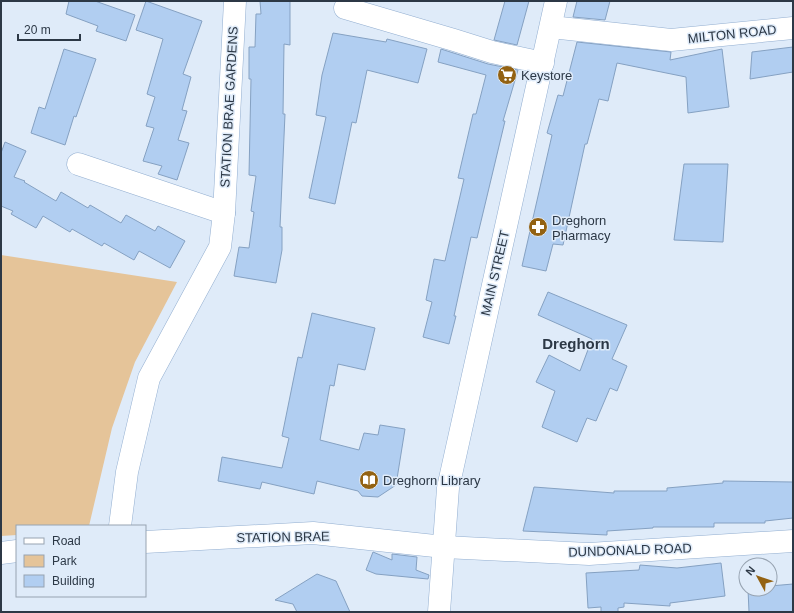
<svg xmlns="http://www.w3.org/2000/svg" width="794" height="613" viewBox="0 0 794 613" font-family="Helvetica,sans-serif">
<rect width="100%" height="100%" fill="#dfebf9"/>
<polygon fill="#e5c499" points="1,255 177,282 135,362 112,428 89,526 17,526 17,535 1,536"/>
<g fill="#b1cef1" stroke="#85a1c2">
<polygon points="69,1 95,1 135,15 126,41 96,31 98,26 66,14"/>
<polygon points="146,1 202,21 183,74 191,77 182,110 187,111 178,140 189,143 177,180 158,174 162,166 143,161 154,128 146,126 155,97 147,94 163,39 136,30"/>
<polygon points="260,1 290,1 290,45 284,44 283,114 285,114 280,227 282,227 282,250 276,283 234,276 239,247 249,248 254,212 251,211 256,176 249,175 251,79 249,79 249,47 255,47 256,14 261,14"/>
<polygon points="505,1 529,1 517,45 494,40"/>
<polygon points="577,1 610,1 605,20 573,17"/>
<polygon points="333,33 386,42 387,39 427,49 418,83 367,70 356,123 352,122 335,204 309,198 326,117 316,115 322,75"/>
<polygon points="577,42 671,52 670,60 722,49 729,107 688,113 686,77 617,63 608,101 599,99 587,144 585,144 563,245 553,244 546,271 522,266 552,135 547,133 558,95 563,96"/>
<polygon points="793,47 793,72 750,79 752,52"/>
<polygon points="64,49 96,59 76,117 74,116 65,145 31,133 39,107 45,109"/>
<polygon points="441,49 488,64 518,70 503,121 505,121 477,238 471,237 454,316 456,316 449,344 423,337 432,302 426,300 434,259 445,261 464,179 458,178 473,114 476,114 486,75 438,62"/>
<polygon points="5,142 26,151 14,177 25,181 24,182 56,201 61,192 88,208 90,205 121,223 126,215 155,231 158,226 185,241 170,268 139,251 134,260 104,243 102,246 72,229 70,232 43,216 36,228 11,214 13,211 1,206 1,153"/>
<polygon points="684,164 728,164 723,242 674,240"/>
<polygon points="548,292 627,325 612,359 627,366 617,391 610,388 596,421 587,418 577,442 542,427 555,391 536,382 549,355 580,371 592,339 538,315"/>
<polygon points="312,313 375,328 365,370 338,364 334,386 330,385 320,440 359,450 364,433 378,435 380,425 405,429 396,485 378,497 362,496 358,491 317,481 314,494 262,482 260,489 218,481 222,457 282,468 289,438 282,436 298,357 302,358"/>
<polygon points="723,481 793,482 793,518 765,521 765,523 714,523 714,527 653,527 653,528 607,531 607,535 523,531 534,487 614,493 614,491 667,491 667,488 723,483"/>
<polygon points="373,552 392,560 392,554 417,557 416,570 429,575 428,579 376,574 366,570"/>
<polygon points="721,563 725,596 670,603 670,606 624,603 624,607 618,608 618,612 601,612 601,607 588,608 586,573 639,570 640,565 677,568"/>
<polygon points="317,574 336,581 350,612 297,612 293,604 275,600"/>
<polygon points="793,584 793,612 749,612 748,589 770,589 770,586"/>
</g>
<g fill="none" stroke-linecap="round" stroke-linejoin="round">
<defs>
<g id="minor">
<polyline points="345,8 454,40 492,52 543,63"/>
<polyline points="551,27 671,40 793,28"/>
<polyline points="78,164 224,213"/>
<polyline points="120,526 127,472 149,378 220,247 224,213 235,1"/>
<polyline points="145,542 313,533 444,547"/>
<polyline points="1,553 17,551"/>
</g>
<g id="major">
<polyline points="444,547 589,554 793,541"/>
<polyline points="439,612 448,488 556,1"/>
</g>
</defs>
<use href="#minor" stroke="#92aed0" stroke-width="23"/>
<use href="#major" stroke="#92aed0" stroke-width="23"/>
<use href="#minor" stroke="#fff" stroke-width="22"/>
<use href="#major" stroke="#fff" stroke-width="22"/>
</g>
<defs>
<symbol id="supermarket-disc" viewBox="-11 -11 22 22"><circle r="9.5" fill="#936212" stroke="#dfebf9"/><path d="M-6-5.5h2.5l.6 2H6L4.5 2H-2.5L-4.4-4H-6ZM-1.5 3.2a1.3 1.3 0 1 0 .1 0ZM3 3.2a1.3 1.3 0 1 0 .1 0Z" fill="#fff"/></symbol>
<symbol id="pharmacy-disc" viewBox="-11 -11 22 22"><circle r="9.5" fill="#936212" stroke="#dfebf9"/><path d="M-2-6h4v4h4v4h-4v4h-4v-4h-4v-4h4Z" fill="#fff"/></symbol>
<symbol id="library-disc" viewBox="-11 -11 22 22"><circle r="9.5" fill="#936212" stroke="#dfebf9"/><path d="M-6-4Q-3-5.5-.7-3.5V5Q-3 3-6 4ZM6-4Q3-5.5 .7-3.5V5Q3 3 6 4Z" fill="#fff"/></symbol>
</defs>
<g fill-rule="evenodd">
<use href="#supermarket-disc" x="496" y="64" width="22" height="22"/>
<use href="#pharmacy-disc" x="527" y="216" width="22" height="22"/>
<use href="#library-disc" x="358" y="469" width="22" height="22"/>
</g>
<g text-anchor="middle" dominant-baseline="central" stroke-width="3" stroke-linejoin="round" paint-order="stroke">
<g font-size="13" fill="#2c3846" stroke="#dfebf9">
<text transform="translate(732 34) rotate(-6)">MILTON ROAD</text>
<text transform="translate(229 107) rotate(-87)">STATION BRAE GARDENS</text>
<text transform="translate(495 273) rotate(-77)">MAIN STREET</text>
<text transform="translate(283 537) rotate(-1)">STATION BRAE</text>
<text transform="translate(630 550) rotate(-2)">DUNDONALD ROAD</text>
</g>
<g font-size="13" fill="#2c3846" stroke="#dfebf9" text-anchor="start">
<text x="521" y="75">Keystore</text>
<text x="552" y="220">Dreghorn<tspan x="552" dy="15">Pharmacy</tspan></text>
<text x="383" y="480">Dreghorn Library</text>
</g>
<g font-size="15" font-weight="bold" fill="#2c3846" stroke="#dfebf9">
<text x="576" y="343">Dreghorn</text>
</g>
</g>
<rect width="794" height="613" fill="none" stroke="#2c3846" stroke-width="4"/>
<rect x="16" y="525" width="130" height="72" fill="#dfebf9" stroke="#97a3b1"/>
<rect x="24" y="538" width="20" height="6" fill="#ffffff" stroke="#97a3b1"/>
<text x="52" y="545" font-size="12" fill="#2c3846">Road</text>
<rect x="24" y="555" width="20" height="12" fill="#e5c499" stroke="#97a3b1"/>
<text x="52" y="565" font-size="12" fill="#2c3846">Park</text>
<rect x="24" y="575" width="20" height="12" fill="#b1cef1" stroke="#97a3b1"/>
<text x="52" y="585" font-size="12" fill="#2c3846">Building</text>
<g transform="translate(758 577) rotate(310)"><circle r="19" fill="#dfebf9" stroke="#97a3b1"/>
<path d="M0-3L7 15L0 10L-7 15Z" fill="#936212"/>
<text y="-6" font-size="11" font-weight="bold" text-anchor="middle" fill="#2c3846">N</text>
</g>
<path d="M18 34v6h62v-6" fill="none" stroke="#2c3846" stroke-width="2"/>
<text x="24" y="34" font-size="12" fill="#2c3846" stroke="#dfebf9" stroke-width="3" paint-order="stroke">20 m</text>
</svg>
